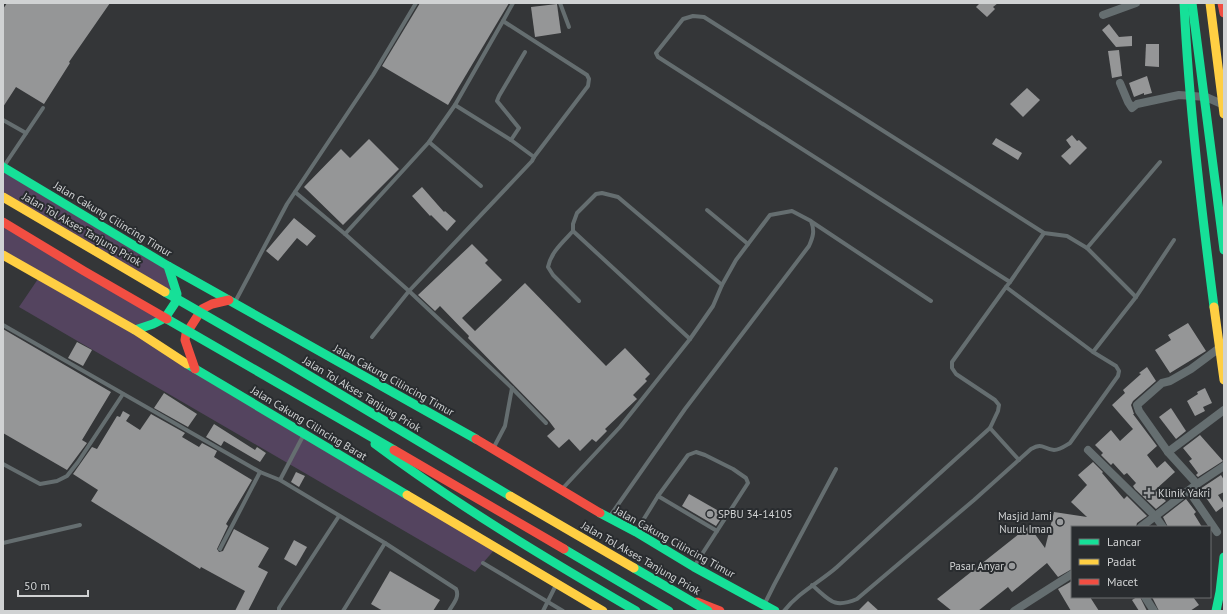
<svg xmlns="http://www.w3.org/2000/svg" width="1227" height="614" viewBox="0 0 1227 614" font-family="'PT Sans',sans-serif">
<rect width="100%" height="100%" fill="#343638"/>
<g fill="#54445f">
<polygon points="3,167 168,266 177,294 3,197"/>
<polygon points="3,222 167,316 136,329 496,548 475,572 19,307 40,276 3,255"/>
</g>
<g fill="#959697">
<polygon points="7,3 110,3 69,62 70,63 44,104 16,87 3,107 3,9"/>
<polygon points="420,3 509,3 448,105 382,66"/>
<polygon points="980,3 998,3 993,7 995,9 987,17 976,7"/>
<polygon points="557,4 561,33 535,37 531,7"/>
<polygon points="1109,24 1119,37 1132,36 1132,46 1116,47 1102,30"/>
<polygon points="1146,44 1159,44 1159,67 1145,66"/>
<polygon points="1119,50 1122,76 1112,78 1108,51"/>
<polygon points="1147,76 1152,93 1144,95 1144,93 1134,97 1129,83"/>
<polygon points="1027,88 1040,100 1023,117 1010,104"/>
<polygon points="1072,135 1077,141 1079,140 1087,148 1070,165 1061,156 1071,147 1066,140"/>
<polygon points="996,138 1022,153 1018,160 992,144"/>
<polygon points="369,139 399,169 343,225 304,187 341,149 350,158"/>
<polygon points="422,187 444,212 445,211 456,221 447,231 431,215 430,216 412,196"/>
<polygon points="294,218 316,236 307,246 297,238 278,261 266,251"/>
<polygon points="472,244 488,260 485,263 502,280 462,318 475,331 525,283 606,366 625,348 650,374 645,379 647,381 633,395 637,399 605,429 607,431 596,442 592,439 580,451 569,439 559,448 547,436 555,429 549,421 468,338 469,336 440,306 435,311 418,295"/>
<polygon points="1188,323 1206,351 1170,373 1155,350 1171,340 1168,335"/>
<polygon points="3,329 111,392 82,440 87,443 67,470 3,433"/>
<polygon points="77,342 92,350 83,366 68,358"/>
<polygon points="1147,367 1156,381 1133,401 1131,405 1134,414 1133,414 1157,446 1147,455 1157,468 1165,461 1175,472 1155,490 1166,501 1156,509 1135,489 1133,486 1136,483 1127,473 1124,475 1113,463 1111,465 1101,455 1103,453 1095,445 1111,430 1120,441 1133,429 1112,405 1125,393 1123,390 1141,374 1139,373"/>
<polygon points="1205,388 1212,403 1203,407 1205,411 1195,416 1187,401 1198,394 1197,392"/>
<polygon points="164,393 197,414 188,427 154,408"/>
<polygon points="1171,408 1186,431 1176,439 1159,417"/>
<polygon points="123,411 130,415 126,421 140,430 151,414 185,433 182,437 199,447 202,443 217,451 214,457 252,480 226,524 228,526 217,549 219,552 223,551 234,529 269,548 258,567 268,572 248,611 235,611 245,591 201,567 200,569 91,501 98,490 73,474 92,447 97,449 117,416 120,417"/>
<polygon points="214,424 255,450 257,447 266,453 260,462 224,441 221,446 206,437"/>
<polygon points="1200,435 1223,461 1198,477 1196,475 1198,473 1189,461 1192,459 1183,448"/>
<polygon points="1093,462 1103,472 1102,473 1124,499 1127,496 1147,516 1137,523 1136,527 1072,527 1072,569 1058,577 1047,563 1012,592 1008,587 978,611 952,611 937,599 1029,526 1045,548 1054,512 1087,517 1071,502 1087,485 1078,475"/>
<polygon points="296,472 305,476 299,487 291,482"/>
<polygon points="1221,475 1224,480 1224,492 1218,495 1224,504 1224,506 1216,512 1200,489"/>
<polygon points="689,494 724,514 716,526 682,506"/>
<polygon points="1186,499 1196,512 1194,514 1202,527 1168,527 1163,517"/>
<polygon points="294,540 307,547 296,566 284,559"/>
<polygon points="390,571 440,600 433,611 383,611 371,604"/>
<polygon points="1072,581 1072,597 1090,597 1099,611 1071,611 1058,589"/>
<polygon points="1137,597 1140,597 1147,611 1139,611 1132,600"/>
<polygon points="1152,597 1193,597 1199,605 1190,611 1159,611"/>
<polygon points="868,601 879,611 858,611"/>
</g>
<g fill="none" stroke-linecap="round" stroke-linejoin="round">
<g stroke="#656e70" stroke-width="4">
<polyline points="560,3 569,27"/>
<polyline points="503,21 587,75 589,79 588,86 534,157"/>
<polyline points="3,120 26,133"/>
<polyline points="511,140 519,128 497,101 499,96 525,52"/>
<polyline points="429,142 481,186"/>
<polyline points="4,166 43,108"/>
<polyline points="295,192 373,75 416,3"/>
<polyline points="707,210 748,244"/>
<polyline points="812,222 931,301"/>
<path d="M573,231C563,242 551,252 548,267L553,275L579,301"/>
<polyline points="345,234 429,142 455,105 503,21 513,3"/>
<polyline points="1087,248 1136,297"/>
<polyline points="1010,282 1044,233"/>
<polyline points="1006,287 1010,282 658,57 656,53 683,19 693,16 704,17 1044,233 1067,236 1087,248 1160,162"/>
<polyline points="235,302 287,204 295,192 345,234 409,291 512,388 505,426 494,447"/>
<path d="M3,325L260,472L280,480L385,543L456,589C460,597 453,604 449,611"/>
<polyline points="372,337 409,291 532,161 534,157 511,140 455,105"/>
<polyline points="1093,352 1136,297 1174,240"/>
<polyline points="512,388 546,423"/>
<polyline points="990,428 1019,460"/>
<polyline points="3,464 40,484 57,481 67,476 78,462 123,394"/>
<polyline points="280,480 303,436"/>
<polyline points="563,488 620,427 690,339 573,231 573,224 577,213 596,194 602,193 618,197 722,285"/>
<polyline points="658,496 717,531"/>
<path d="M610,516L685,409L809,246C813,237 815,231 811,221L792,211L770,215L736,260L722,285L713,306L690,339"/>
<polyline points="637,530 658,496 688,455 696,452 705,455 733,469 746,478 748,483 695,565"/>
<polyline points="3,543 80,525"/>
<polyline points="220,549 260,472"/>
<polyline points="483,563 563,611"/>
<polyline points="765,603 774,585 836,469"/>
<polyline points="279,611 279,608 339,516"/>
<polyline points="343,611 385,543"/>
<polyline points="543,611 556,585"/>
<path d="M784,611C799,592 820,582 837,567C888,520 939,474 990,428L998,411L999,405L995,400L956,374L952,368V362L1006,287L1093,352L1116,366L1119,371L1118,376L1070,443C1065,446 1060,450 1054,450C1043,449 1043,442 1031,449L974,500L857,599C833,609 830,600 812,585"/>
</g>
<g stroke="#656e70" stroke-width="8">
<polyline points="1103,15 1136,3"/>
<polyline points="1120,83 1128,102 1132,108 1137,104 1179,95 1206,97 1224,105"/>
<polyline points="1088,450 1155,516 1163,527"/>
<polyline points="1168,452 1224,410"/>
<polyline points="1197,484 1168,452 1139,411 1137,405 1162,383 1170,381 1191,369 1222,346"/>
<polyline points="1189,491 1217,532"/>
<polyline points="1141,527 1197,484 1224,466"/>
<polyline points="1145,597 1154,611"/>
<polyline points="1014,611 1072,574"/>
</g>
<g stroke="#16e098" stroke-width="9">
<polyline points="3,167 168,266 476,439"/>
<polyline points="135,330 153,324 165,318 175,303 177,294 168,266"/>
<polyline points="187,364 407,495"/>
<path d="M375,444C458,506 547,559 636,611"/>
<polyline points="600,513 636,532 694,567 775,611"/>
<polyline points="1216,611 1220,592 1224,557"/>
</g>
<g stroke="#ffcf43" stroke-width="9">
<polyline points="3,255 135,330 187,364"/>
<polyline points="407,495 603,611"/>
</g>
<g stroke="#f24e42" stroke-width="9">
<polyline points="1222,3 1224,13"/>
<polyline points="195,369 185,340 186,334 202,309 212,304 229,300"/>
<polyline points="476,439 600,513"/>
<polyline points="697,602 720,611"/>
</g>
<g stroke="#16e098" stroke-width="9">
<path d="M1184,3C1189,105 1201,206 1214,307"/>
<polyline points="1192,3 1224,250"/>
<polyline points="165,292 283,360 510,496"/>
<polyline points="167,319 394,450"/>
<polyline points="564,549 669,611"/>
<polyline points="634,568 708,611"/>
</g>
<g stroke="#ffcf43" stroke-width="9">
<polyline points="1210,3 1224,114"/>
<polyline points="3,197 165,292"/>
<polyline points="1214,307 1224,380"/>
<polyline points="510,496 634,568"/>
</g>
<g stroke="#f24e42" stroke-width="9">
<polyline points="3,222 84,271 167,319"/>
<polyline points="394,450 564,549"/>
</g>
</g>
<g fill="#999b9d" stroke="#292c2f" stroke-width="1.5">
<path d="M1147 487h4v4h4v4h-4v4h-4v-4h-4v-4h4z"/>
<circle cx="710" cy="514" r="4"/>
<circle cx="1060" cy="522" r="4"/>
<circle cx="1012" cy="566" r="4"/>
</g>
<g text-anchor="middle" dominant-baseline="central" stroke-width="4" stroke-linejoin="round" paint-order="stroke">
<g font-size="11" fill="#d0d2d3" stroke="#292c2f">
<text transform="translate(113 219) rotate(31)">Jalan Cakung Cilincing Timur</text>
<text transform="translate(82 229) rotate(30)">Jalan Tol Akses Tanjung Priok</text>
<text transform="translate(394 380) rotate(29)">Jalan Cakung Cilincing Timur</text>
<text transform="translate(362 394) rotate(31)">Jalan Tol Akses Tanjung Priok</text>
<text transform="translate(309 423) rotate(31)">Jalan Cakung Cilincing Barat</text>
<text transform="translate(675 542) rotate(29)">Jalan Cakung Cilincing Timur</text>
<text transform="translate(641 558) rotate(30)">Jalan Tol Akses Tanjung Priok</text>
</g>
<g font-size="11" fill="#d0d2d3" stroke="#292c2f" text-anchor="start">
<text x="1158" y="493">Klinik Yakri</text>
<text x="718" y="514">SPBU 34-14105</text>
<text x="1052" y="516" text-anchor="end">Masjid Jami<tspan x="1052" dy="13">Nurul Iman</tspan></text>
<text x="1004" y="566" text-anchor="end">Pasar Anyar</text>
</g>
</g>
<rect width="1227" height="614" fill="none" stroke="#d0d2d3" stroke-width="8"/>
<rect x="1071" y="526" width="140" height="72" fill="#292c2f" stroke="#6c6e71"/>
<rect x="1079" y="539" width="20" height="6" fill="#16e098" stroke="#6c6e71"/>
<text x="1107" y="546" font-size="12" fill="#d0d2d3">Lancar</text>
<rect x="1079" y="559" width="20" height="6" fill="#ffcf43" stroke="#6c6e71"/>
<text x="1107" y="566" font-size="12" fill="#d0d2d3">Padat</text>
<rect x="1079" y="579" width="20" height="6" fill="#f24e42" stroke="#6c6e71"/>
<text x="1107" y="586" font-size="12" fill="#d0d2d3">Macet</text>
<path d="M18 590v6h70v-6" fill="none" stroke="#d0d2d3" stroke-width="2"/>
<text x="24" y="590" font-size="12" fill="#d0d2d3" stroke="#292c2f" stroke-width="3" paint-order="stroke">50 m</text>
</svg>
